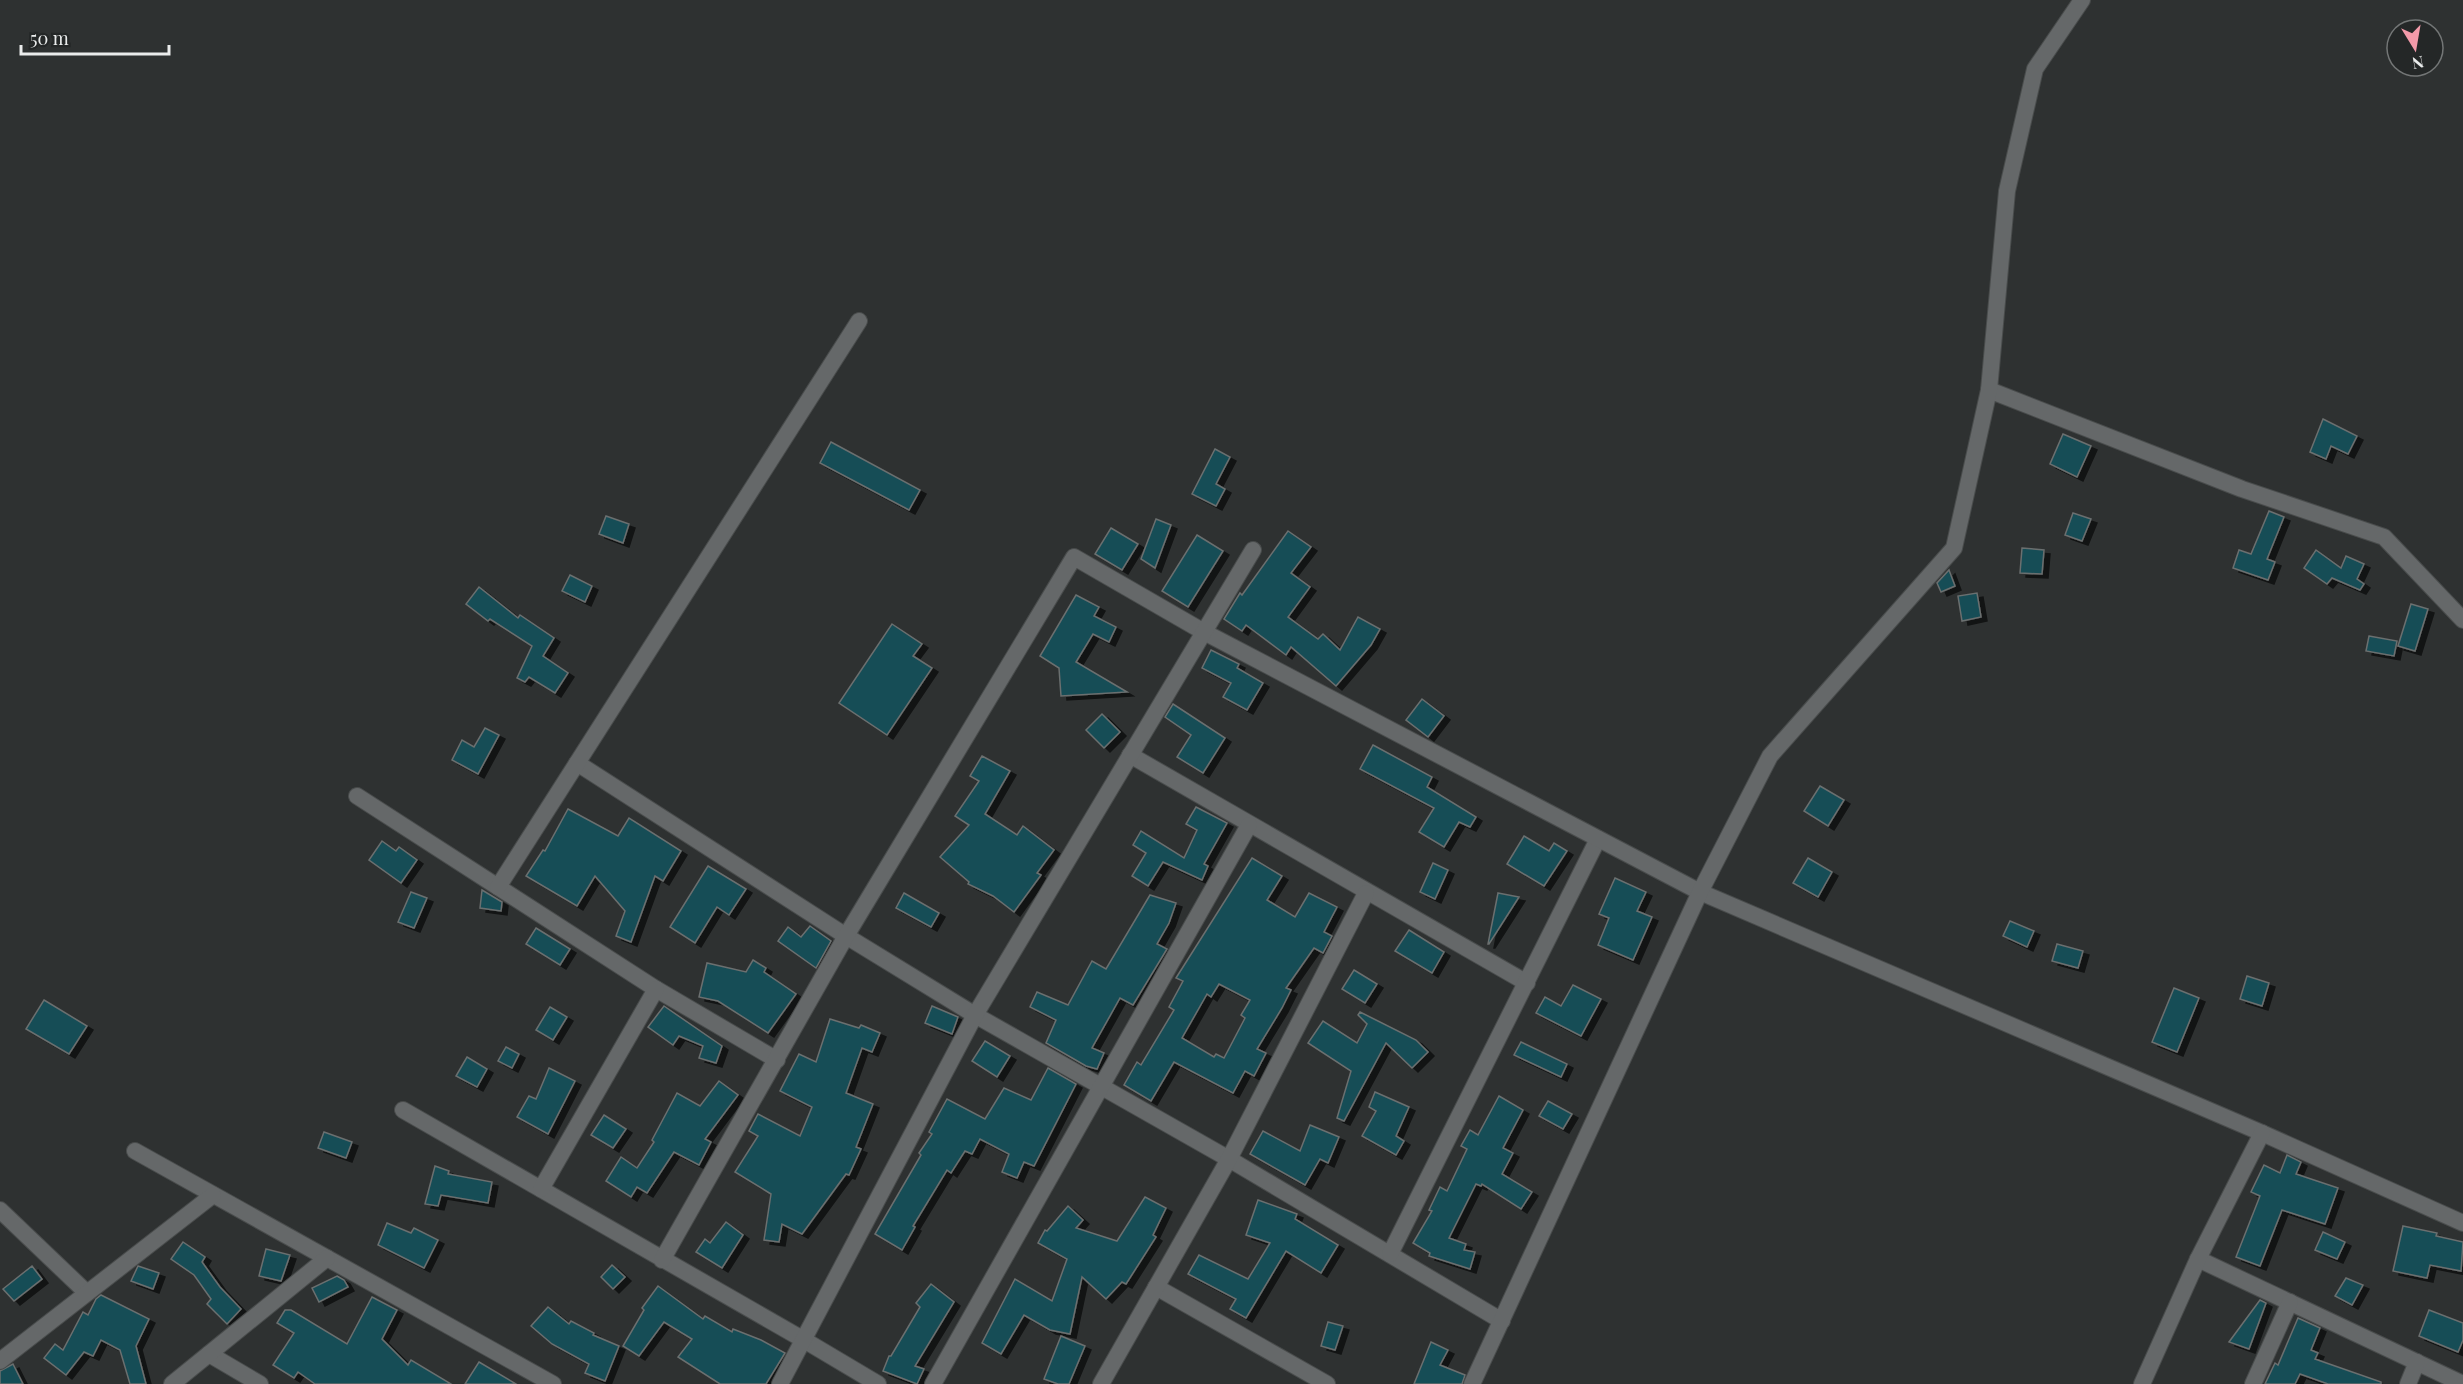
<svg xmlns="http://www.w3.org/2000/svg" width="2463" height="1384" viewBox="0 0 2463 1384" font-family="'Playfair Display',serif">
<defs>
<filter id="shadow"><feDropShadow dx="6" dy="4" stdDeviation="0" flood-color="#0009"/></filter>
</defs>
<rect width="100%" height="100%" fill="#2e3131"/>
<g fill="#164d57" stroke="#6b6f6f" stroke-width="1.5" fill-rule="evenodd" filter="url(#shadow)">
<polygon points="2323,419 2357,436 2348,454 2331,446 2326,459 2310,452"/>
<polygon points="2063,434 2091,446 2077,477 2050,464"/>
<polygon points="831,442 920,490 909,510 820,463"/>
<polygon points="1215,449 1230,457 1216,484 1225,489 1216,506 1192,494"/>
<polygon points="2269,511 2284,517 2267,559 2275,562 2268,580 2233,568 2239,550 2251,554"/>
<polygon points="2073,513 2091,519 2082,541 2065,535"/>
<polygon points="606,516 629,524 623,543 599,534"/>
<polygon points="1156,519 1171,525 1155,568 1141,559"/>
<polygon points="1111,528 1138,544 1122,570 1095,554"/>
<polygon points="1288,531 1311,547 1291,573 1310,587 1288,617 1318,639 1323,634 1340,650 1358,617 1380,629 1371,645 1336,686 1291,647 1286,655 1246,625 1242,631 1224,619 1240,593 1242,595"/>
<polygon points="1197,535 1223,551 1188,607 1162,591"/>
<polygon points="2022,548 2044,550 2042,574 2020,573"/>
<polygon points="2316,550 2341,568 2346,556 2364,564 2357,579 2364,584 2360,590 2332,578 2327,584 2304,568"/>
<polygon points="1949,570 1955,586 1941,592 1937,583"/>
<polygon points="570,575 592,586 585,602 562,591"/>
<polygon points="479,587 518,618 520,615 554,638 543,656 568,673 555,693 529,677 525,682 517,678 532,646 490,619 488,621 466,604"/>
<polygon points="1977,593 1981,617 1962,621 1958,596"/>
<polygon points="1076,595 1099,607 1094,616 1116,627 1109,642 1093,634 1076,662 1127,692 1061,696 1059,668 1040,656"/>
<polygon points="2411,604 2428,609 2415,651 2398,646"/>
<polygon points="892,624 922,644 913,656 932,668 887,735 839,703"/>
<polygon points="2369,636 2397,641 2394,656 2366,651"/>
<polygon points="1211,650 1239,664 1237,668 1263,683 1247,710 1223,697 1231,683 1202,668"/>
<polygon points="1422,699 1444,716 1428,737 1406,720"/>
<polygon points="1173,704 1225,738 1203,773 1177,757 1191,735 1165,717"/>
<polygon points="1102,714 1120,732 1104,748 1086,730"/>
<polygon points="485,728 499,735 478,774 452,760 462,740 474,747"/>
<polygon points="1373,745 1432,777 1427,787 1476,817 1470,827 1459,822 1444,847 1419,832 1434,808 1360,769"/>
<polygon points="982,756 1010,771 985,814 1017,835 1023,826 1054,850 1037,873 1041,875 1014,912 993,896 968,884 969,882 940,857 969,825 955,816 979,781 970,776"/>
<polygon points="1820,786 1844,800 1828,826 1804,811"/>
<polygon points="1196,807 1227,823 1204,864 1208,866 1202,880 1163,862 1148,886 1132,876 1146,853 1133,845 1141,831 1184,858 1197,830 1186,824"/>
<polygon points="568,809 618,836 629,818 681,851 663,881 655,876 631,942 616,936 625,911 595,876 577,906 526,876 543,850 545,851"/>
<polygon points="1524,836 1549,851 1554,843 1567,851 1544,886 1507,864"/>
<polygon points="382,841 396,851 399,847 417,860 401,883 369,860"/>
<path d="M1252,858L1282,876L1267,900L1295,917L1309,893L1337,907L1324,932L1332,936L1323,953L1314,948L1286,988L1291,990L1282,1008L1257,1049L1266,1053L1254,1076L1245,1071L1233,1093L1174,1062L1151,1101L1124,1085L1137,1062L1141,1065L1174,1010L1169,1007L1183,981L1176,978ZM1219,984L1250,1000L1241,1015L1245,1018L1224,1058L1216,1054L1214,1057L1182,1038L1207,994L1211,997Z"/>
<polygon points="1808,858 1832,872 1818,897 1793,883"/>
<polygon points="1433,863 1448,870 1435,899 1420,892"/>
<polygon points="708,866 746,889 729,915 717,907 695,943 670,927"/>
<polygon points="1615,878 1646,892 1637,911 1652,917 1633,960 1598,945 1609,918 1599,914"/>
<polygon points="482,890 502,902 501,911 480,908"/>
<polygon points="411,892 427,898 414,928 398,922"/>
<polygon points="904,893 939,913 931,927 896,908"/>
<polygon points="1498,893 1519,897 1489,944 1488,944"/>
<polygon points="1150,895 1176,903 1169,923 1157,944 1167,949 1133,1005 1120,998 1092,1048 1104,1053 1097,1069 1086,1066 1046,1043 1056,1020 1030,1007 1037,992 1068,1005 1092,961 1106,969"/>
<polygon points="2010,921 2034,931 2027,947 2003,936"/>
<polygon points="810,926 831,941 816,968 778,941 788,927 801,937"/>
<polygon points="536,928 570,949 560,965 526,944"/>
<polygon points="1409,930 1444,952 1432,973 1395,951"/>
<polygon points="2057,944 2083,951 2078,968 2052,961"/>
<polygon points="753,960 766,968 764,972 796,994 768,1033 718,1001 699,997 707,963 746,972"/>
<polygon points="1354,970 1377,984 1365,1003 1342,989"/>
<polygon points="2247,976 2269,983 2262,1006 2240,999"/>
<polygon points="1573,985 1601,999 1581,1036 1536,1013 1545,997 1561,1006"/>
<polygon points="2174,988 2199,998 2177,1052 2152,1042"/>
<polygon points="44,1000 87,1026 69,1054 26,1029"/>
<polygon points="664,1006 722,1046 716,1063 699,1058 703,1046 679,1036 673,1045 648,1027"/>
<polygon points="932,1006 958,1017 952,1034 925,1023"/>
<polygon points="550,1007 567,1017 553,1040 536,1030"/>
<polygon points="1360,1012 1416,1040 1428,1052 1412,1068 1386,1043 1344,1121 1337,1118 1351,1071 1308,1043 1323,1021 1357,1043 1367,1024 1358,1015"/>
<polygon points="830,1019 859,1028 861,1025 880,1033 872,1052 862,1048 846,1093 873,1104 856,1147 861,1149 849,1175 846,1174 802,1234 782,1224 779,1242 764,1240 771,1194 735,1172 758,1136 749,1131 758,1114 800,1136 812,1107 780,1091 799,1054 816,1062"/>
<polygon points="985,1041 1010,1056 997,1077 972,1061"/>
<polygon points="1521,1042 1567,1064 1561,1077 1514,1055"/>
<polygon points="506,1047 519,1054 512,1068 498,1061"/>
<polygon points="467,1057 487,1069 477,1087 456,1076"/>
<polygon points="549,1068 575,1081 548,1134 517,1117 529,1096 536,1099"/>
<polygon points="1048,1068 1076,1084 1034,1166 1024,1162 1017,1178 1002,1172 1009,1154 980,1139 972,1154 965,1151 951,1173 947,1170 913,1226 915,1227 902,1250 875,1234 921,1155 919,1153 932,1134 929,1132 947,1099 985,1119 1004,1088 1031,1100"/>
<polygon points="719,1081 738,1095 705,1139 711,1142 699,1165 674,1152 647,1193 637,1187 631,1197 606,1181 621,1157 637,1168 654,1142 652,1140 677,1093 700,1106"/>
<polygon points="1375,1092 1409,1107 1396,1136 1404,1141 1396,1155 1362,1136 1376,1111 1369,1107"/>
<polygon points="1499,1096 1523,1110 1503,1148 1513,1153 1502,1174 1532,1192 1521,1209 1482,1184 1481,1186 1476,1184 1449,1238 1466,1244 1464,1250 1475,1252 1470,1269 1429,1256 1430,1253 1413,1243 1432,1211 1429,1210 1440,1187 1447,1191 1467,1149 1461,1146 1470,1130 1478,1135"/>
<polygon points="1548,1101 1572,1114 1563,1129 1539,1116"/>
<polygon points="604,1115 626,1129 613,1148 591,1135"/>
<polygon points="1310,1125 1339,1137 1328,1163 1320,1159 1305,1185 1250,1154 1263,1131 1300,1151"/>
<polygon points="324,1132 352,1142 346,1158 318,1148"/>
<polygon points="2287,1155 2301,1162 2296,1174 2338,1188 2325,1224 2282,1210 2260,1266 2236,1257 2260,1196 2251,1192 2264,1165 2280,1173"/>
<polygon points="435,1166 449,1171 448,1174 492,1182 488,1203 441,1195 438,1206 425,1204"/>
<polygon points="1145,1197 1166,1208 1153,1235 1156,1237 1126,1284 1122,1282 1106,1299 1082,1277 1070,1334 1050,1330 1024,1315 1001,1354 982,1343 1015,1279 1052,1301 1067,1259 1038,1243 1045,1230 1047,1231 1068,1206 1083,1220 1076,1228 1117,1241"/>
<polygon points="1258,1200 1297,1214 1295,1219 1338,1245 1321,1273 1286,1251 1246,1318 1230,1309 1236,1299 1188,1274 1199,1255 1248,1279 1270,1243 1246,1235"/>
<polygon points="726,1222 743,1235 722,1268 696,1252 705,1239 710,1243"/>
<polygon points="387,1223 411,1233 414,1228 438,1240 424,1268 378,1245"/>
<polygon points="2403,1226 2437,1233 2436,1236 2463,1242 2461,1271 2430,1265 2427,1278 2393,1271"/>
<polygon points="2323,1232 2345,1242 2337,1259 2315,1250"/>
<polygon points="183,1242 205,1257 202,1262 220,1287 241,1309 227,1324 207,1304 211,1299 194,1275 171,1259"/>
<polygon points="266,1249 290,1255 281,1281 259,1276"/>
<polygon points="612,1265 625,1277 613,1289 601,1277"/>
<polygon points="32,1266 42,1279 14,1301 3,1289"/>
<polygon points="138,1266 159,1273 153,1289 131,1281"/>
<polygon points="337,1276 344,1280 348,1287 319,1302 312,1288"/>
<polygon points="2346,1278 2363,1285 2352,1305 2335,1296"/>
<polygon points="931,1284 954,1302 915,1366 924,1369 917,1384 883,1371 889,1356 891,1356 920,1307 916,1303"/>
<polygon points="658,1286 703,1319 705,1316 732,1332 733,1329 761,1340 785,1353 766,1384 720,1384 678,1357 692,1339 664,1322 639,1356 623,1346 644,1310 642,1308"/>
<polygon points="101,1295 149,1319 136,1346 146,1384 130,1384 120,1350 101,1340 93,1356 84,1352 66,1375 44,1358 55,1344 63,1350 83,1312 88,1315 96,1299"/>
<polygon points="372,1297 397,1310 382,1339 408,1365 411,1360 451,1384 315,1384 298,1372 294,1378 273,1365 294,1333 277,1323 285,1310 291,1310 347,1344"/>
<polygon points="2260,1300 2266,1303 2249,1349 2229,1342"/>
<polygon points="548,1307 569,1324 571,1321 594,1333 593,1335 619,1346 605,1381 585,1373 589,1364 552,1344 531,1326"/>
<polygon points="2429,1310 2463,1323 2463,1340 2458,1352 2419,1336"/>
<polygon points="2298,1318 2320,1328 2311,1350 2318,1353 2315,1359 2381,1382 2381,1384 2328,1384 2300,1374 2295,1384 2265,1384 2275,1363 2278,1365"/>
<polygon points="1328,1322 1343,1326 1335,1350 1321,1346"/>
<polygon points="1061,1336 1085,1346 1069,1384 1058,1384 1044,1379"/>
<polygon points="1431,1342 1448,1350 1440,1365 1465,1375 1462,1384 1414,1384"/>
<polygon points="479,1362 516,1384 465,1384"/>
<polygon points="13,1364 23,1384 0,1384 0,1371"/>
</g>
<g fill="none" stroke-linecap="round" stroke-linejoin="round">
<defs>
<g id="minor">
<polyline points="1989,390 2242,489 2384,537 2463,620"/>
<polyline points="1130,755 1527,983"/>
<polyline points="577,763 846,936 975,1015 1229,1159 1502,1321"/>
<polyline points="357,796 656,989 777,1060"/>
<polyline points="498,887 859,321"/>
<polyline points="403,1110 804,1340 878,1384"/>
<polyline points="135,1151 553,1384"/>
<polyline points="541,1189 656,989"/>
<polyline points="0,1210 87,1293"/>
<polyline points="1390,1254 1598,839"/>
<polyline points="2198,1259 2463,1384"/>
<polyline points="662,1260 846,936 1074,557 1204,632 1700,892 2262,1133 2463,1223"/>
<polyline points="1156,1287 1327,1384"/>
<polyline points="209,1354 260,1384"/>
<polyline points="0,1361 213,1195"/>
<polyline points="172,1384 327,1258"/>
<polyline points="780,1384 975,1015 1253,550"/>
<polyline points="933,1384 1249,825"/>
<polyline points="1101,1384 1229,1159 1366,893"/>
<polyline points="1472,1384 1700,892 1770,756 1954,548 1989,390 2007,191 2035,69 2082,0"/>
<polyline points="2142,1384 2198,1259 2262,1133"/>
<polyline points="2253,1384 2290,1302"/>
<polyline points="2408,1384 2417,1362"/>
</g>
</defs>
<use href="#minor" stroke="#494c4c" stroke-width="18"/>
<use href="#minor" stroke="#656869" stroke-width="16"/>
</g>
<g transform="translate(2415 48) rotate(169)"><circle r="28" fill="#242727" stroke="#737676" stroke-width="1.5"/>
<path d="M0-4.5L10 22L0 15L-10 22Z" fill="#f39aa9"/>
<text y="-9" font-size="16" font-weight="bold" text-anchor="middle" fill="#eaecec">N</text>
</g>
<path d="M21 45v9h148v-9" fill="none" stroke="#eaecec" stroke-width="3"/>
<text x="30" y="45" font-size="18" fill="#eaecec" stroke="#242727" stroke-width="4.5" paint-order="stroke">50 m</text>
</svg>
